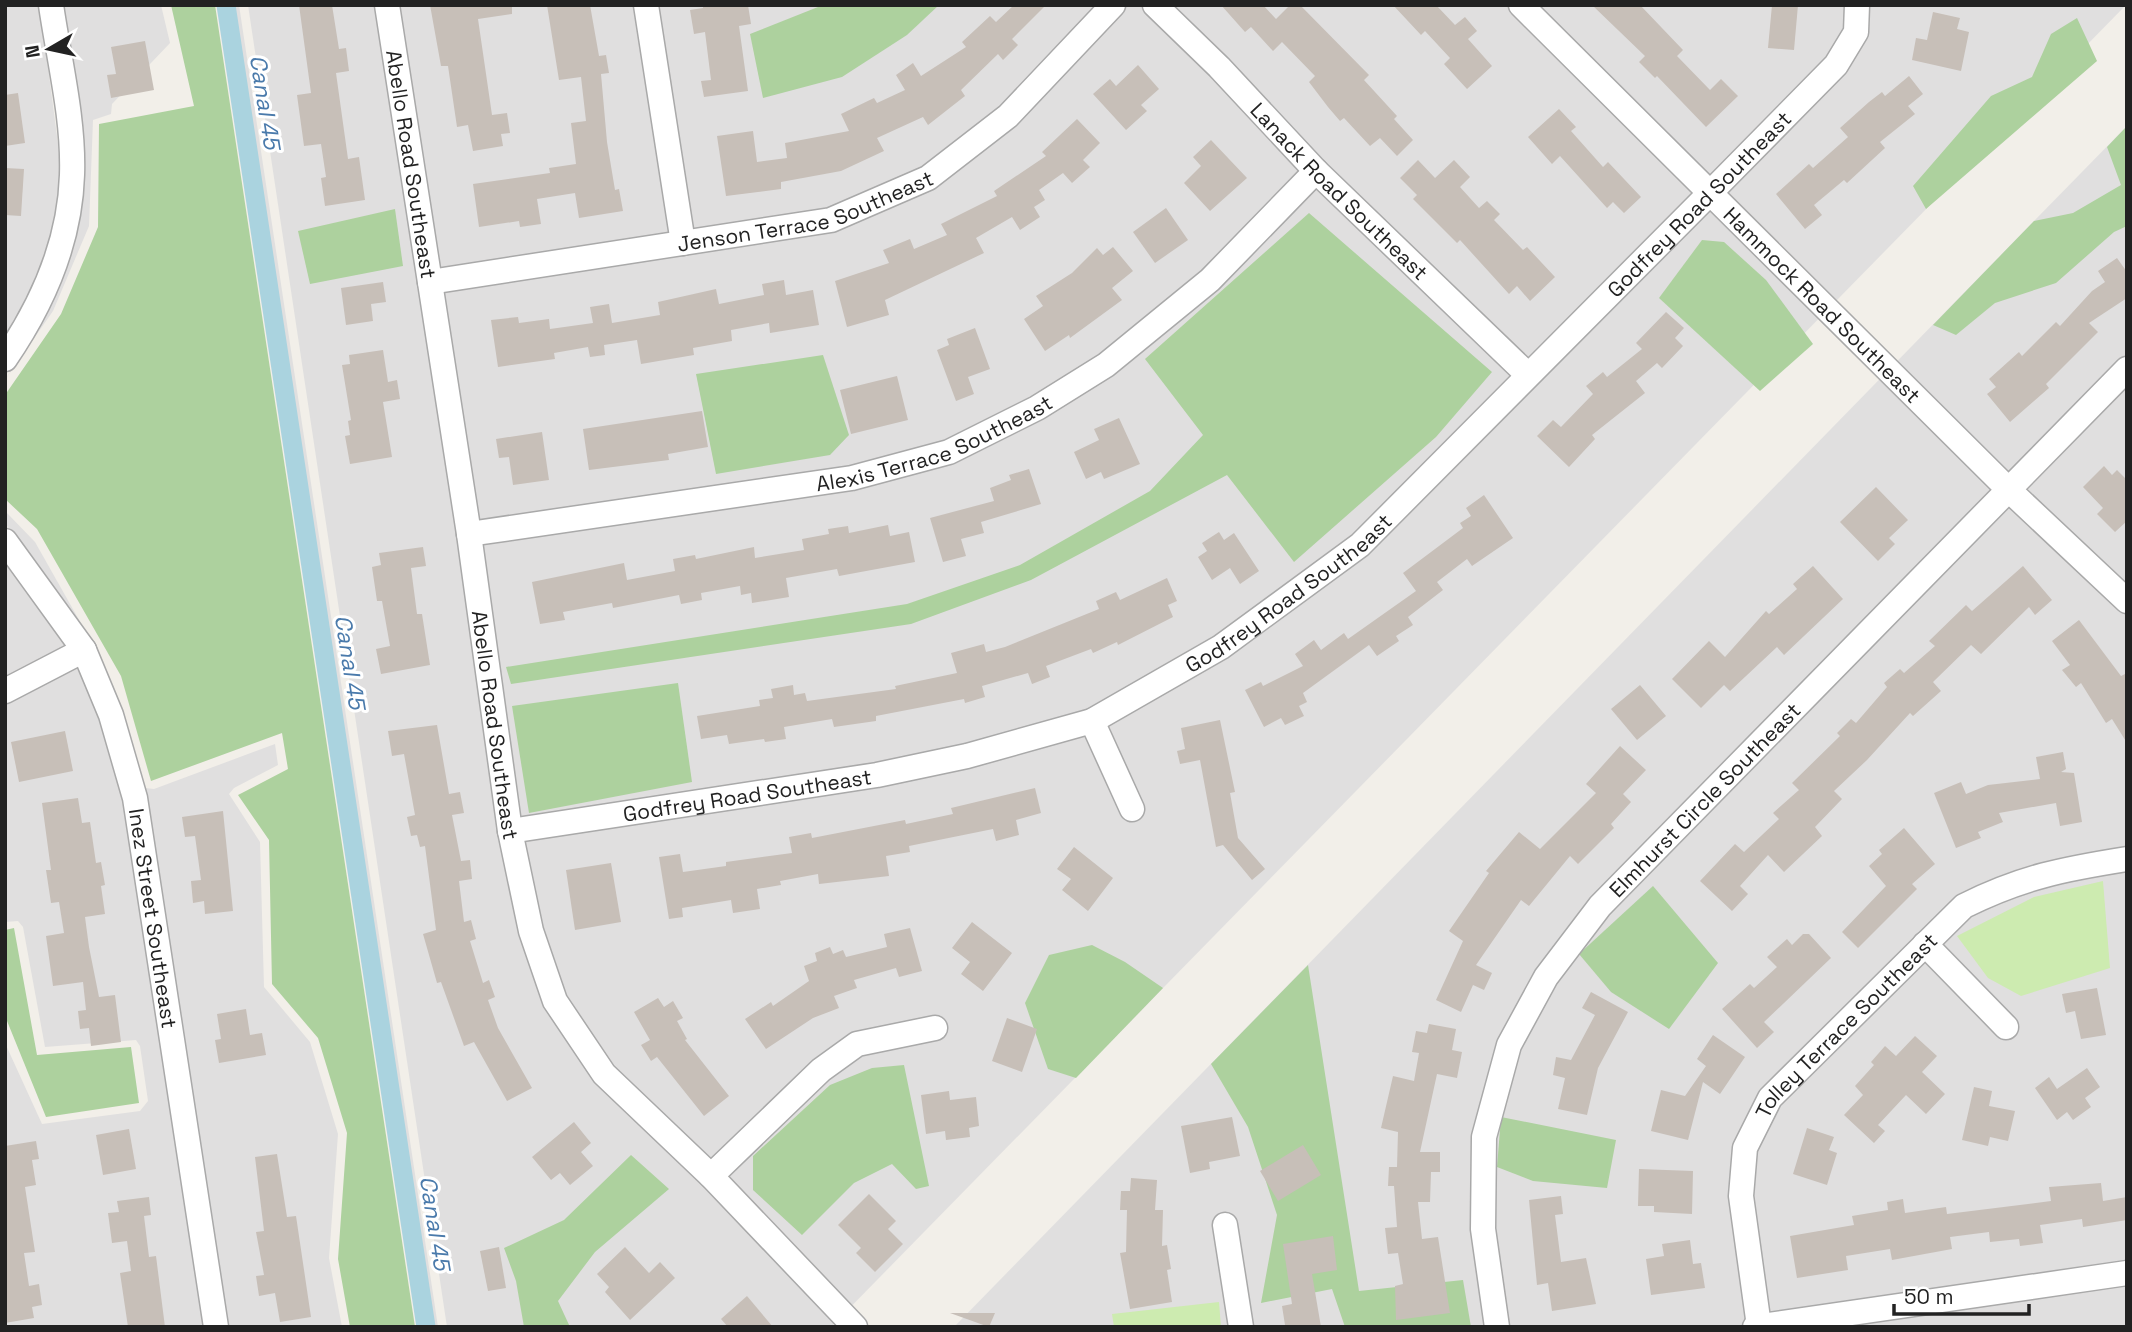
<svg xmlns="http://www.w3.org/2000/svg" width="2132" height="1332" viewBox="0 0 2132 1332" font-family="'Space Grotesk',sans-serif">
<rect width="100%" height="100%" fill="#f2efe9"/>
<g fill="#e0dfdf">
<polygon points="5,5 40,5 62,175 54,235 20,320 5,341"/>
<polygon points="61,5 161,5 170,43 112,104 111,114 93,120 89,226 53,311 5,380 39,327 74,240"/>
<polygon points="228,5 239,5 438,1327 424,1327 256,212"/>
<polygon points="248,5 2126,5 831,1327 447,1327"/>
<polygon points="2127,126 2127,1327 954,1327 2034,221"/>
<polygon points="5,511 35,542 96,650 5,523"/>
<polygon points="5,558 69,647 5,681"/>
<polygon points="98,653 119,703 145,788 154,789 275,744 278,765 234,788 229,794 260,842 264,987 310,1042 338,1134 329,1258 342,1327 227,1327"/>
<polygon points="78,664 101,718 124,801 205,1327 5,1327 5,1043 42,1124 140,1111 148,1101 140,1046 136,1040 45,1047 23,927 18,921 5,922 5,702"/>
</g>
<g fill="#cdebb0">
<polygon points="2103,881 2110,968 2021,996 1988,978 1957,936 2034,897"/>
<polygon points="1219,1302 1221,1327 1114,1327 1112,1314"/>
</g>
<g fill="#add19e">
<polygon points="171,5 215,5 415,1327 350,1327 338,1259 347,1133 318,1038 272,984 269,840 238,795 288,769 282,733 151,781 121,676 37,529 5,499 5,395 61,314 98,227 99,124 194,106"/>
<polygon points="823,5 939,5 907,35 842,77 763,98 750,34"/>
<polygon points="2077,18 2097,61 1926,209 1913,186 1991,96 2032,77 2051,34"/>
<polygon points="2127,126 2127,226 2114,232 2056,283 1995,303 1956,335 1933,325 2034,221 2073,213 2121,185 2107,147"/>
<polygon points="395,209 403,266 310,284 298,231"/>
<polygon points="1309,213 1492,372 1436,437 1294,562 1227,475 1031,580 911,624 511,684 506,667 907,604 1020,565 1150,491 1203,435 1145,359"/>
<polygon points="1702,240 1724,242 1766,280 1813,344 1760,391 1659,298"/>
<polygon points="823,355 849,435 830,455 716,474 696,374"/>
<polygon points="678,683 692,782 529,813 512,706"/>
<polygon points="1653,886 1718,963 1669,1029 1611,992 1579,954"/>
<polygon points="14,928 37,1055 131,1047 139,1103 46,1117 5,1016 5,930"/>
<polygon points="1092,945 1125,962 1163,988 1076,1078 1048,1069 1025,1003 1049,955"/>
<polygon points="1308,965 1359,1291 1463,1280 1471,1327 1345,1327 1332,1289 1261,1303 1277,1215 1248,1127 1211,1064"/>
<polygon points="904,1065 929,1186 916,1189 892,1164 854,1183 802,1235 753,1190 753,1156 830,1085 872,1068"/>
<polygon points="1501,1117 1616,1140 1607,1188 1533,1181 1497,1167"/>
<polygon points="631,1155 669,1189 595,1252 558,1301 570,1327 524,1327 516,1281 504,1248 564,1220"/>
</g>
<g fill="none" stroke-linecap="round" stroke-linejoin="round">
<polyline stroke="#aad3df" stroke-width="19" points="226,5 426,1327"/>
</g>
<g fill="#c7bfb8">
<polygon points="299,5 332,5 339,49 346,48 349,71 336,73 348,159 359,157 365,200 325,206 321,178 326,177 321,144 304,146 297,95 311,93"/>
<polygon points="430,5 512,5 512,14 478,19 492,115 507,113 510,133 501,134 503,146 473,151 468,125 457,127 448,66 441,66"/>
<polygon points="547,5 590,5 599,56 606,55 609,73 601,74 607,142 615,190 619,189 623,211 579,218 575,193 537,199 541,224 520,227 519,221 479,227 473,184 550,173 549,168 576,164 571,123 586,121 581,77 559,80"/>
<polygon points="703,5 748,5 751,24 739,26 748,91 704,97 701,81 711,80 705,32 694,34 690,10 703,8"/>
<polygon points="1014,5 1046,5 1012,39 1018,45 1003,60 998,54 961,90 965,96 928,125 923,117 877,138 884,151 841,171 781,182 781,189 726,196 717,136 753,131 757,162 787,158 785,143 849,131 841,114 874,98 877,103 905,90 896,75 913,63 921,76 966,47 962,42 990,16 996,22"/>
<polygon points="1221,5 1263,5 1276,19 1290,5 1300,5 1369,75 1364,80 1397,116 1394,119 1413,140 1397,156 1380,138 1370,146 1344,118 1340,121 1328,107 1309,82 1315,76 1282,42 1273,51 1251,27 1245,32"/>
<polygon points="1393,5 1436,5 1455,25 1465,17 1477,31 1468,39 1492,66 1467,89 1444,64 1450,58 1425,31 1421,35"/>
<polygon points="1592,5 1640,5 1683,50 1677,56 1710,90 1721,79 1738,96 1706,127 1657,76 1655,78 1639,62 1645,56"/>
<polygon points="1772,5 1798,5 1794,50 1768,48"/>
<polygon points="1933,12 1960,18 1957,29 1969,32 1961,71 1912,60 1916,38 1927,40"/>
<polygon points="145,41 154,90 111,98 107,75 116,74 111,47"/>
<polygon points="1138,65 1159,89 1141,105 1147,111 1126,130 1093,94 1110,79 1116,86"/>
<polygon points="1909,76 1923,94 1908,106 1915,114 1880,142 1885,148 1847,183 1844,180 1814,205 1822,215 1805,229 1776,194 1809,164 1813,168 1848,137 1840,128 1869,102 1882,92 1885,96"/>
<polygon points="18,93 25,143 5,146 5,95"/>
<polygon points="1559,109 1576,127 1571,131 1603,167 1608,162 1641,197 1624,213 1613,202 1607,208 1560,156 1552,164 1528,137"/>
<polygon points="1077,119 1100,143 1083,160 1090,167 1072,183 1063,173 1039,190 1045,200 1034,207 1040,217 1020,230 1012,217 976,238 984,253 885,300 889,315 847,327 835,281 889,263 883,250 910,239 914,249 947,235 941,224 997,196 994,191 1046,156 1042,152"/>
<polygon points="1211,140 1247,178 1210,211 1184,183 1201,166 1193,157"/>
<polygon points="1418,160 1435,178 1454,160 1470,177 1460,187 1479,208 1487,201 1500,214 1494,220 1523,250 1527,247 1555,277 1530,301 1517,286 1509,294 1460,240 1457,243 1413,199 1417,195 1400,178"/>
<polygon points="5,168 24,169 21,216 5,215"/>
<polygon points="1166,208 1188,240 1155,263 1133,232"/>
<polygon points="1113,247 1133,271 1112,288 1122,300 1070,338 1069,335 1045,351 1024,319 1043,306 1036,296 1072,273 1097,248 1103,255"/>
<polygon points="2117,258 2127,272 2127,298 2089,323 2098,332 2046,384 2049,388 2010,422 1987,394 1996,387 1989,379 2019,352 2022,356 2056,322 2060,326 2092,291 2105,282 2098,271"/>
<polygon points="784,280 786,295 813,290 819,325 770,333 769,323 731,330 732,341 693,348 694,355 641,364 637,340 604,345 605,355 590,357 588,347 554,353 555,359 498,367 491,320 518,317 519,323 549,319 550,329 593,323 590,307 609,304 612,323 660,315 658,302 716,289 719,304 764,295 762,284"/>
<polygon points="383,282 386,302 371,304 373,321 346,325 341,288"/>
<polygon points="1666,312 1684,328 1675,338 1683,346 1662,368 1657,363 1636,381 1645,393 1592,435 1595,439 1569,467 1537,436 1553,420 1561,427 1593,394 1586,386 1603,372 1607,377 1642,349 1636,343"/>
<polygon points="975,328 990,369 968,377 974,394 956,401 937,350 949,345 947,339"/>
<polygon points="383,350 388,382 397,380 400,399 383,402 392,457 350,464 345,436 350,435 348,421 351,420 342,365 350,364 349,355"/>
<polygon points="897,376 908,420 851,434 840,390"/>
<polygon points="702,411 708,447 668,454 669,460 589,470 583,429"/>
<polygon points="1119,418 1140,464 1104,479 1101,472 1086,479 1074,452 1099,440 1094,429"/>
<polygon points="542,432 549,480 513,485 509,457 499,458 496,439"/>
<polygon points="2104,466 2112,475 2117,470 2127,480 2127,521 2115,532 2097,514 2103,508 2083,487"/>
<polygon points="1029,469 1041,504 981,522 984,533 961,539 966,556 943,562 930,518 994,501 990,488 1011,480 1009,475"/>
<polygon points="1876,487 1908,520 1889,538 1895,544 1878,561 1840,522"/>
<polygon points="1484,495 1513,538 1472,566 1467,559 1437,582 1443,590 1408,617 1413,625 1396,636 1399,641 1377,656 1369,645 1303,693 1307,702 1299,706 1304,716 1285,725 1281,718 1264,727 1245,690 1261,682 1263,686 1303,666 1295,654 1314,640 1321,650 1344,633 1348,639 1416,591 1403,573 1463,528 1460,523 1471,516 1466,508"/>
<polygon points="888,525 890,536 909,532 915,562 839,576 837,569 786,578 789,597 752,603 751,593 741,595 740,586 701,593 702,600 681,604 679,595 613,608 612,603 563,612 565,620 540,624 532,582 624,563 627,580 675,571 673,559 695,555 696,559 754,547 755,558 804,550 802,539 829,534 828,529 848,526 849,533"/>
<polygon points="1219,532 1224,540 1234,533 1259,571 1240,584 1230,568 1212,580 1198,557 1207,551 1202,543"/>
<polygon points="423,547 426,566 411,568 417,614 422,614 430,665 381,674 376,649 390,646 382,601 377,601 372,567 381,565 379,553"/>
<polygon points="1813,566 1843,599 1784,655 1777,647 1730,691 1724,685 1701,708 1672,679 1709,641 1725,657 1766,611 1769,614 1797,589 1793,584"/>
<polygon points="2023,566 2052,600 2035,615 2029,607 1981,654 1971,645 1933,682 1941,691 1913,716 1910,713 1867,760 1834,791 1842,799 1815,827 1822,836 1784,872 1768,855 1740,886 1748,894 1732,911 1700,881 1735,844 1744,852 1779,819 1773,813 1799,790 1792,783 1840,736 1837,733 1851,719 1856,723 1887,687 1884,683 1900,669 1904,673 1935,646 1929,641 1966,605 1972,611"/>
<polygon points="1167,578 1177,601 1168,605 1173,617 1118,645 1117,642 1093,653 1091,649 1046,666 1050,677 1032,684 1028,673 982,686 985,697 965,703 964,699 876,716 876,721 834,727 832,719 784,727 786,739 765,742 764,739 729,744 727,735 701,739 697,716 760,706 759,700 773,698 771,689 793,685 794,695 805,693 807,701 896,689 895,686 957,673 951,653 984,644 986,652 1005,647 1099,609 1096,601 1116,592 1120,600"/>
<polygon points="2079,620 2121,676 2127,673 2127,743 2112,719 2106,723 2081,683 2076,687 2062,670 2070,665 2052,641"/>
<polygon points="1640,685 1666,716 1637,740 1611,709"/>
<polygon points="1220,720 1235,792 1230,793 1238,838 1265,869 1252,880 1223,845 1216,847 1200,760 1180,764 1177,751 1185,749 1181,728"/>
<polygon points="437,725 449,794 460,792 464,813 452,815 461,861 470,860 472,879 459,881 464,922 471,920 476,939 470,941 483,983 489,980 495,997 488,1000 498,1028 532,1088 507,1101 474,1042 464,1046 441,982 437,983 423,934 436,930 425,846 420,847 417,835 411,836 407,817 415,815 404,754 392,756 388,731"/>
<polygon points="65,731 73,771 19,782 11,742"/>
<polygon points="1620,746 1646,770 1623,794 1631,802 1611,824 1614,828 1578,864 1570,856 1529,906 1521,900 1476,965 1492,973 1484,990 1473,985 1461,1012 1436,1000 1463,941 1449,931 1489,873 1486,871 1519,832 1540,849 1596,793 1586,784"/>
<polygon points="2063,752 2066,769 2061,772 2074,773 2082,822 2060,826 2056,803 1999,813 2003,822 1978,832 1981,838 1956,848 1934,793 1961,782 1966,794 1988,785 2040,779 2036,757"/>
<polygon points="1035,788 1041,813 1016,820 1019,835 996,841 993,829 909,846 910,852 886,856 889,876 819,884 818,874 780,881 781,885 757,889 760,909 733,913 731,900 682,908 683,917 669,919 659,857 680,854 683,872 726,866 726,862 792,853 789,837 811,833 812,838 905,820 906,824 953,814 951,808"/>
<polygon points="78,798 82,823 90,822 96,863 101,862 105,885 101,886 105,914 85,917 89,947 99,997 115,995 121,1042 91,1046 89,1028 80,1029 78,1011 86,1010 83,982 53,986 46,936 64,933 59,902 51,903 46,870 51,870 42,803"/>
<polygon points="223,811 233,911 205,914 204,901 193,903 191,881 201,880 195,836 185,837 182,817"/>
<polygon points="1904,828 1935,864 1912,884 1917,889 1858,948 1842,932 1886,886 1869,866 1882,854 1879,850"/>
<polygon points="1074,847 1113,878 1088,911 1062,890 1071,879 1057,869"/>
<polygon points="611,863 621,922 575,930 566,870"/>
<polygon points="972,922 1012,953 983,991 961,974 970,962 952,948"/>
<polygon points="910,928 922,971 899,977 896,968 854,980 857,988 834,996 839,1008 813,1018 766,1049 745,1019 771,1002 773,1006 809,981 804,966 817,961 815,953 830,947 833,954 843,950 846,957 887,947 884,934"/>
<polygon points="1803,934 1809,934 1831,958 1764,1022 1774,1032 1757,1048 1722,1009 1750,984 1754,988 1777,967 1767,957 1787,939 1792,945"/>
<polygon points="2097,988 2106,1035 2081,1039 2075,1011 2066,1013 2062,994"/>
<polygon points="1591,992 1628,1012 1598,1068 1587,1115 1558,1109 1565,1078 1553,1075 1556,1057 1571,1060 1595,1015 1582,1008"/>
<polygon points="658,998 664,1007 673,1001 683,1018 677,1021 687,1039 685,1040 729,1096 704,1116 657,1057 651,1061 641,1045 650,1040 634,1012"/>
<polygon points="246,1009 250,1035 262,1033 266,1055 219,1063 215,1040 221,1039 217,1014"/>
<polygon points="1007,1018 1037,1029 1022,1072 992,1061"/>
<polygon points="1429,1024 1456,1029 1452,1050 1462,1052 1457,1078 1437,1074 1420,1152 1440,1152 1440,1172 1431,1172 1430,1202 1418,1202 1422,1239 1438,1237 1450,1313 1396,1320 1395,1286 1403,1284 1398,1253 1388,1254 1385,1228 1397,1227 1394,1186 1388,1186 1389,1167 1397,1167 1398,1132 1381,1128 1393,1076 1414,1081 1419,1053 1412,1052 1416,1031 1427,1033"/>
<polygon points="1713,1035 1745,1057 1720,1094 1703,1082 1688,1140 1651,1131 1661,1090 1685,1096 1706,1066 1697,1059"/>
<polygon points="1915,1036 1937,1056 1922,1072 1945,1094 1926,1114 1906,1095 1878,1125 1885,1131 1874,1143 1844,1115 1863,1095 1855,1086 1874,1065 1871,1062 1885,1046 1896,1056"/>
<polygon points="2087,1068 2100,1087 2085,1098 2091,1107 2073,1120 2067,1112 2057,1120 2035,1088 2049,1077 2057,1089"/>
<polygon points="1974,1087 1992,1091 1989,1106 2015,1111 2008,1141 1990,1137 1988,1146 1962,1140"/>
<polygon points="949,1091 950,1100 976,1097 979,1126 969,1128 970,1137 946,1140 945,1131 926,1134 921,1095"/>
<polygon points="1232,1117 1240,1156 1209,1162 1210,1169 1190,1173 1181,1126"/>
<polygon points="574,1122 591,1143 581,1152 593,1166 570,1185 560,1173 551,1180 532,1157"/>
<polygon points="1807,1128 1834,1137 1829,1150 1837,1153 1827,1185 1793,1174"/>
<polygon points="129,1129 136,1169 103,1175 96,1135"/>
<polygon points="36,1141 39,1159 32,1160 36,1185 25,1187 35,1252 24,1253 29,1286 39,1284 42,1305 32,1307 34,1318 5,1323 5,1146"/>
<polygon points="1303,1145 1321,1175 1278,1201 1260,1171"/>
<polygon points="277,1154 287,1217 296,1216 311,1317 280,1322 275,1293 259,1296 256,1276 264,1275 256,1232 264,1231 255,1157"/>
<polygon points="1639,1169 1693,1171 1692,1214 1654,1212 1654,1206 1638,1206"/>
<polygon points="1131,1178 1157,1180 1155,1210 1163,1210 1162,1246 1167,1245 1171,1269 1167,1270 1172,1302 1130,1309 1120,1253 1126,1252 1127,1210 1120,1210 1121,1191 1130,1191"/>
<polygon points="2101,1183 2103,1201 2127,1197 2127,1220 2083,1227 2082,1219 2040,1225 2043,1243 2020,1246 2019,1239 1990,1242 1989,1232 1950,1237 1952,1249 1892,1260 1890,1249 1846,1256 1848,1270 1797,1278 1790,1236 1854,1225 1852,1216 1888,1210 1887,1202 1903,1199 1905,1213 1946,1207 1947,1214 2051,1201 2049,1187"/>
<polygon points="869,1194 896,1221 888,1229 903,1244 875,1272 856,1253 861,1248 838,1225"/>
<polygon points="1561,1196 1563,1214 1555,1215 1561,1262 1586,1258 1596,1304 1552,1311 1548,1283 1537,1285 1529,1200"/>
<polygon points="149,1197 151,1215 144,1216 149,1257 156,1256 165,1327 128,1327 120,1273 131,1271 127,1241 112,1243 108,1213 119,1212 117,1201"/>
<polygon points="1333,1236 1337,1270 1312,1274 1321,1327 1285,1325 1282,1306 1292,1304 1283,1244"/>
<polygon points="1690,1240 1693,1264 1701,1263 1705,1288 1651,1295 1646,1259 1664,1256 1662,1244"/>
<polygon points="499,1247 506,1288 488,1291 480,1251"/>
<polygon points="625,1247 649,1273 660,1262 675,1278 630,1320 605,1292 609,1287 597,1274"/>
<polygon points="747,1296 773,1327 728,1327 721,1319"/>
<polygon points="950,1313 995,1313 989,1327"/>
</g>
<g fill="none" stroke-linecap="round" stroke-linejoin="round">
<defs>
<g id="minor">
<path id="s1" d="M387,5L469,534L510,831L531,931L555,1001L604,1074L711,1176L855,1327"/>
<polyline points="646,5 683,243"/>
<path id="s2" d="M1155,5L1219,67L1316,171L1528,375"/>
<path id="s3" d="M1521,5L2009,490L2127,601"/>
<path id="s4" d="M430,282L831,220L928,178L1008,116L1113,5"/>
<path d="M5,359C42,305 70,241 72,175C74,119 59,60 51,5"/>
<path id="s5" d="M469,534L852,478L949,452L1037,408L1106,365L1210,280L1316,171"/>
<path id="s6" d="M5,541L84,650L111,715L135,798L216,1327"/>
<polyline points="5,691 84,650"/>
<polyline points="1092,721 1132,809"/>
<path id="s7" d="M510,831L877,775L967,756L1092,721L1221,647L1360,545L1710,193L1836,65L1856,32L1857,5"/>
<polyline points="1925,944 2006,1027"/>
<polyline points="711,1176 821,1070 857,1044 935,1028"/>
<polyline points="1225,1225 1241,1327"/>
<path id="s8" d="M1759,1326L1741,1196L1745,1148L1770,1098L1964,906C2022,877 2064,869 2127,859"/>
<path id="s9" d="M1497,1327L1483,1229L1484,1137L1509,1045L1546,977L1600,906L2127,369"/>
<polyline points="1755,1327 2127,1273"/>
</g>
</defs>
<use href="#minor" stroke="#a9a9a9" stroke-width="27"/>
<use href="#minor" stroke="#fff" stroke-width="24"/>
</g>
<g text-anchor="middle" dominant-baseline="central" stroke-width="6" stroke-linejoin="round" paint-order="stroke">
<g font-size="21" fill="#222" stroke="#fff">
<text stroke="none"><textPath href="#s1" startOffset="161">Abello Road Southeast</textPath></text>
<text stroke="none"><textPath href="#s2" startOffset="262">Lanack Road Southeast</textPath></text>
<text stroke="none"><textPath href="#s7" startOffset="1395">Godfrey Road Southeast</textPath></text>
<text stroke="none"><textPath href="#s4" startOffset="383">Jenson Terrace Southeast</textPath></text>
<text stroke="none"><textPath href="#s3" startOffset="425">Hammock Road Southeast</textPath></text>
<text stroke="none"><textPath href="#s5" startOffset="476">Alexis Terrace Southeast</textPath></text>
<text stroke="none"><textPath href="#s7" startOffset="828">Godfrey Road Southeast</textPath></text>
<text stroke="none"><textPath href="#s1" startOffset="728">Abello Road Southeast</textPath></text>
<text stroke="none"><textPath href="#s7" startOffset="240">Godfrey Road Southeast</textPath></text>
<text stroke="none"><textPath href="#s9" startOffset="602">Elmhurst Circle Southeast</textPath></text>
<text stroke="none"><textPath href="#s6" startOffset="413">Inez Street Southeast</textPath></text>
<text stroke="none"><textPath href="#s8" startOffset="340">Tolley Terrace Southeast</textPath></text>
</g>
<g font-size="23" font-style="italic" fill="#4a7aab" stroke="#fff">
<text transform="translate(265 102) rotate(81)">Canal 45</text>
<text transform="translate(350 662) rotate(81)">Canal 45</text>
<text transform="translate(435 1223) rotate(81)">Canal 45</text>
</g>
</g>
<rect width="2132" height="1332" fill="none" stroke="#222222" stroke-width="14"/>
<g transform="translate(49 49) rotate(261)" stroke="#ffffff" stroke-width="5" paint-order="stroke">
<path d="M0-5L12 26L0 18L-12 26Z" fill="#222222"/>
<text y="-10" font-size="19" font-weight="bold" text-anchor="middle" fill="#222222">N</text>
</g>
<path d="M1894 1304v10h135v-10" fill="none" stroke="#222222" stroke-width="3.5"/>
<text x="1904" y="1304" font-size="21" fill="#222222" stroke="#ffffff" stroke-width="5" paint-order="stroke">50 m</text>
</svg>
